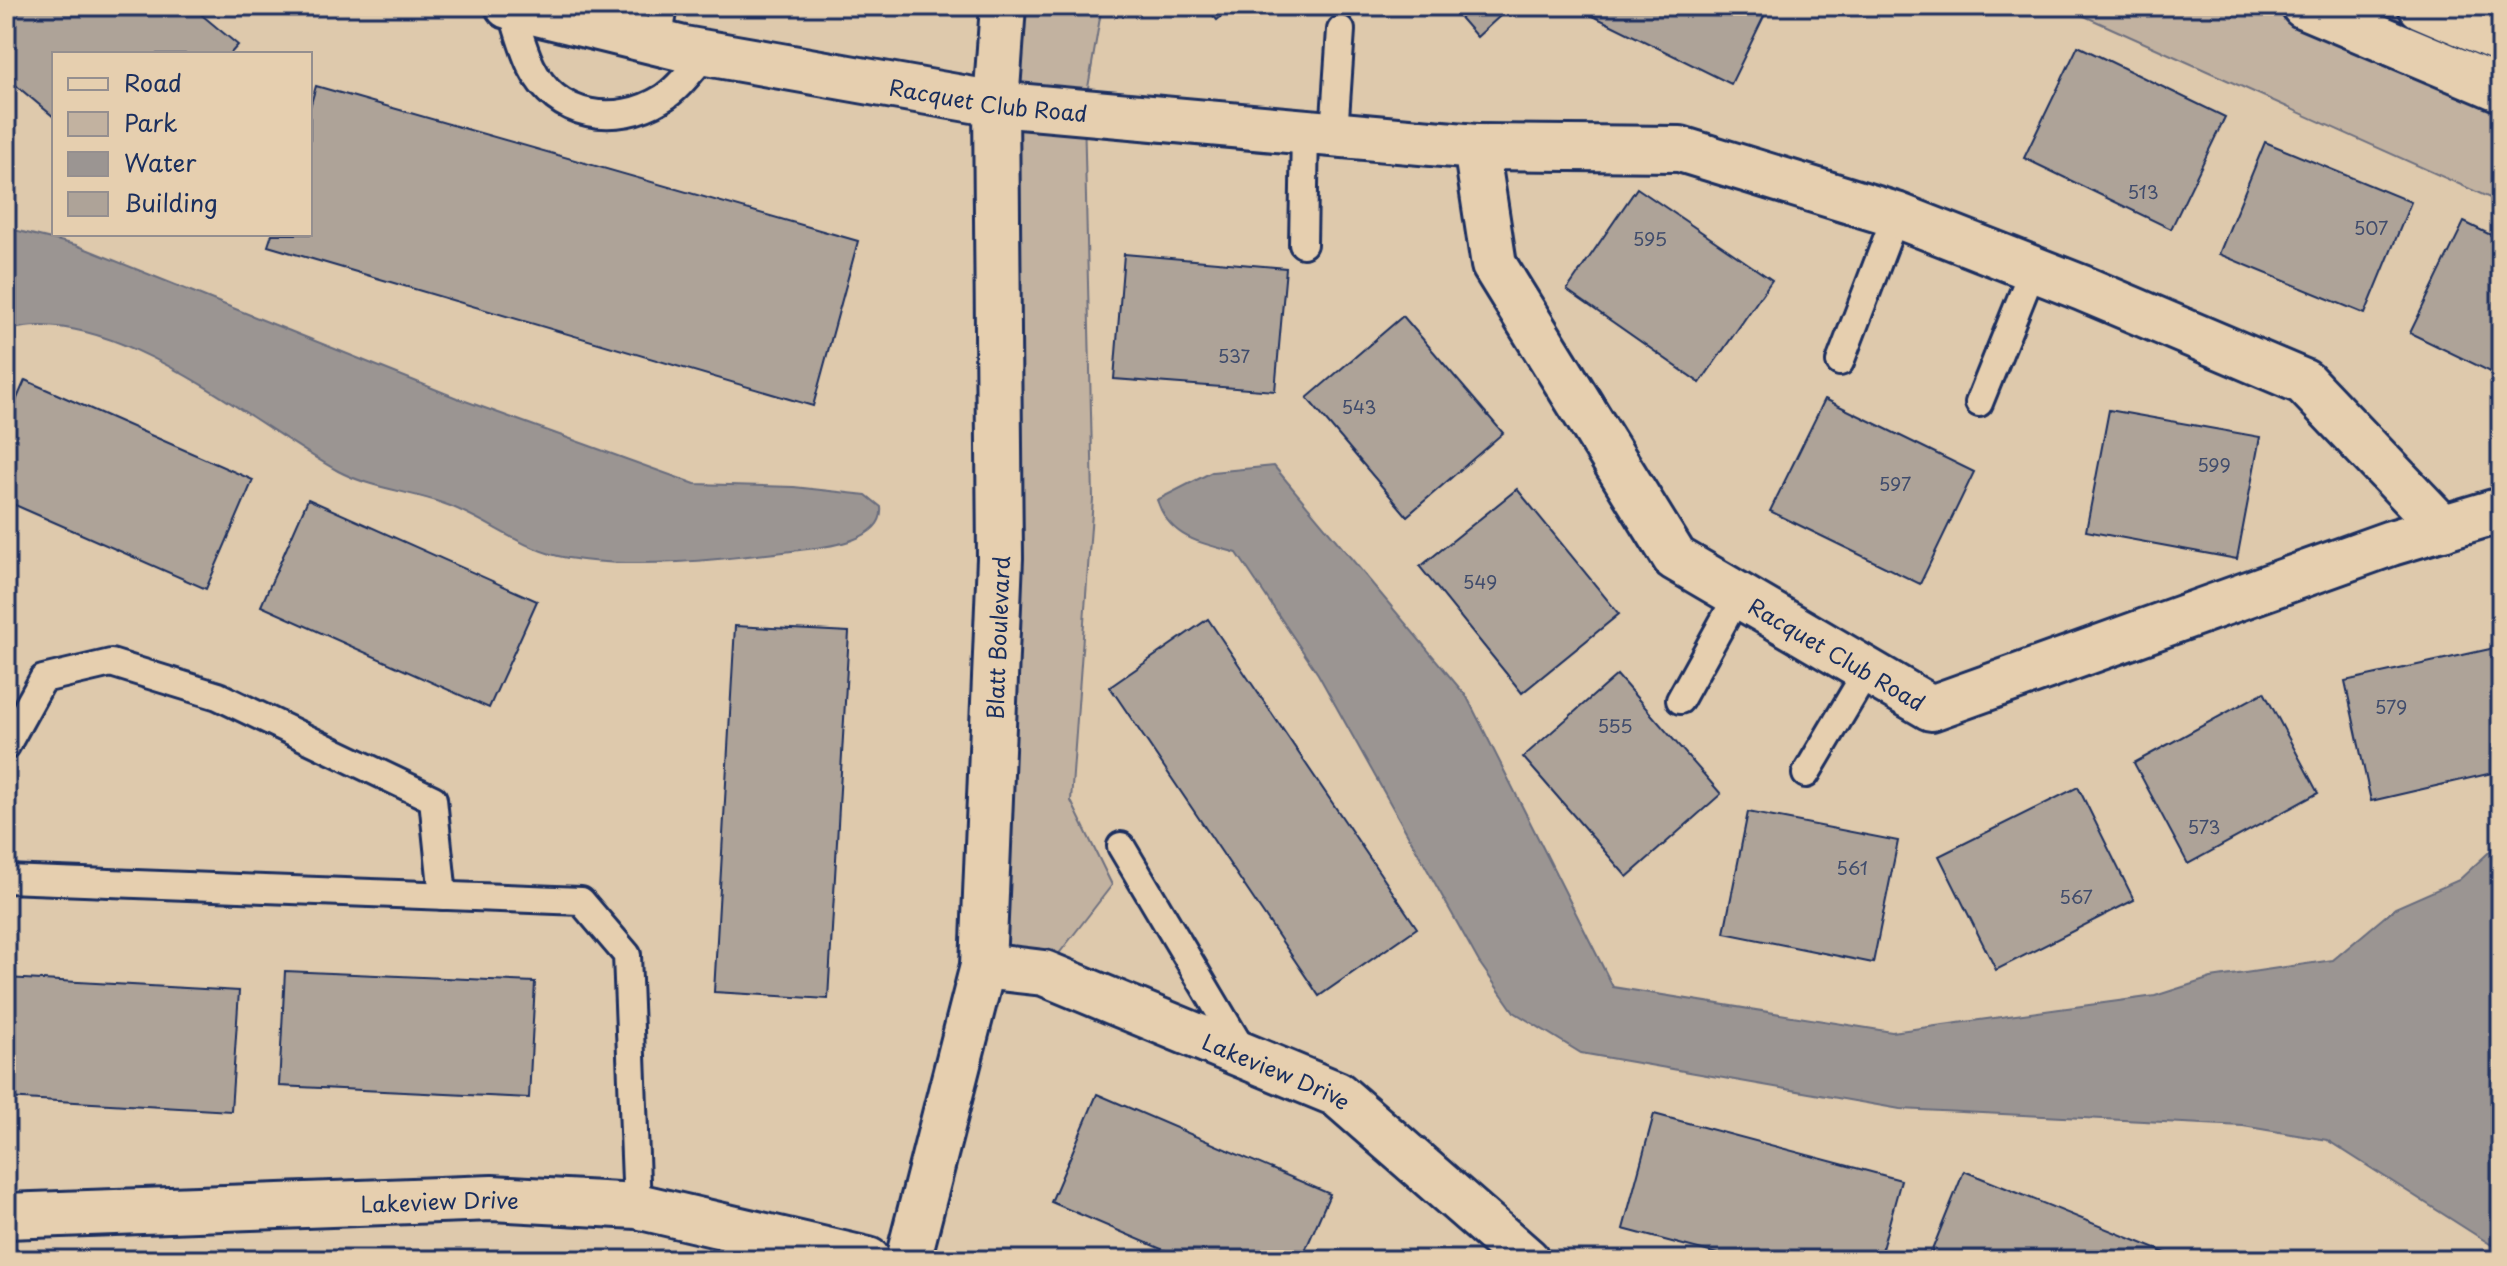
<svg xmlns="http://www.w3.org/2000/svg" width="2507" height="1266" viewBox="0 0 2507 1266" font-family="'Playpen Sans',sans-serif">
<rect width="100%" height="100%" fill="#dec9ac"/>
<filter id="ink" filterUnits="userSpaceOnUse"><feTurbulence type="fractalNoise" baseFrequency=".0125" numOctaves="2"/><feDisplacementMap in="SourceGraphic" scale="16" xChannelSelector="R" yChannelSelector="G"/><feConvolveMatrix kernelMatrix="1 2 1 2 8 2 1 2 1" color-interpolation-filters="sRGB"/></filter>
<g filter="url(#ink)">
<g fill="#c2b2a0" stroke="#6e707f" stroke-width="2">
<polygon points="1003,6 1102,6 1084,111 1093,499 1071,801 1112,885 1044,973 983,966"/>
<polygon points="2062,6 2421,6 2501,40 2501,203"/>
</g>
<g fill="#9b9592" stroke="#686c7d" stroke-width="2">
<path d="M6,228L76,245L457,398L695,484L794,487L866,495L881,507C885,541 826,547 800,550C729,559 627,571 558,556C516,546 482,516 442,503C408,491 370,488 338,471C250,422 109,300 6,331Z"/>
<path d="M1274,466L1467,697L1613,987L1892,1032L2155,996L2211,978L2333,960L2395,908L2459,880L2501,841V1251L2327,1140L2243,1126L1900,1109L1581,1053L1514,1012L1479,962L1318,674L1237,553C1200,542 1170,539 1157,500L1212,472Z"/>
</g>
<g fill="#aea398" stroke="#1b2f5e" stroke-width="2">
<polygon points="6,6 191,6 238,45 230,54 54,54 54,117 6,77"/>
<polygon points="1205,6 1234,6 1217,20"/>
<polygon points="1450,6 1511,6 1477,37"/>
<polygon points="1593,6 1769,6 1731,84 1589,14"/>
<polygon points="2078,46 2225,117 2171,229 2024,158"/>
<polygon points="316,86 858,241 813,406 268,246 272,234 310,234 310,107"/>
<polygon points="2265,142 2411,202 2365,314 2219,254"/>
<polygon points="1637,188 1772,280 1700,383 1567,290"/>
<polygon points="2464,222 2501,240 2501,377 2410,333"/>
<polygon points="1124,254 1286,268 1275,391 1114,379"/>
<polygon points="1403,316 1503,433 1407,516 1307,398"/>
<polygon points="25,380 253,480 206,589 6,501 6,424"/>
<polygon points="1825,399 1974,472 1920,584 1770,511"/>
<polygon points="2109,410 2260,437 2237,559 2086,531"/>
<polygon points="1517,489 1619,614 1522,693 1420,567"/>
<polygon points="308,499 537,601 489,708 261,606"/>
<polygon points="1208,619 1417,928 1319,996 1110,687"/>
<polygon points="735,626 849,632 828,999 714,992"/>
<polygon points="2499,647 2501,771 2371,801 2345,681"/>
<polygon points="1617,675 1721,794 1627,877 1523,757"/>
<polygon points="2264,692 2318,793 2188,864 2134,763"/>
<polygon points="2078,787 2134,900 1996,970 1939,856"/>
<polygon points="1748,812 1898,841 1873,963 1724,933"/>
<polygon points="285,971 535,982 529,1098 279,1086"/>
<polygon points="6,978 239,991 231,1111 6,1098"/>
<polygon points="1097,1094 1330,1194 1301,1260 1187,1260 1051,1202"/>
<polygon points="1654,1114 1901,1180 1879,1260 1740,1260 1623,1229"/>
<polygon points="1964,1171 2183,1260 1928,1260"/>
</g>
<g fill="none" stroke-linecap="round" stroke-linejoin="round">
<defs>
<g id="service">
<path d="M511,7C517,26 522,47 531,66C556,118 616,127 663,98C679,88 693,68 706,54"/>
<polyline points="658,43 664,6"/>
<polyline points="1334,133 1341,30"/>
<polyline points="1303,244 1305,130"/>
<polyline points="1840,362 1896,215"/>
<polyline points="1979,403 2033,269"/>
<polyline points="1680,700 1738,595"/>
<polyline points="6,746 43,679 111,663 218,696 433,799 443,896"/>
<polyline points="1806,774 1867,671"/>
<polyline points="1121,846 1244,1053"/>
<polyline points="6,879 581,901 627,955 637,1206"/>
</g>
<g id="minor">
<path id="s1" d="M508,6L684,49L996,104L1476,147L1494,265L1675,558L1931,708L2391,543L2501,510"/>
<polyline points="1476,147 1680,149 1896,215 2082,288 2304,382 2443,528"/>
<path id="s2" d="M983,966L1044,973L1337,1094L1527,1260"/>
</g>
<g id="tertiary">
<polyline points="2304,6 2501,89"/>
<polyline points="2421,6 2501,40"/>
<path id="s3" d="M6,1216L492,1198L637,1206L868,1260"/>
<path id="s4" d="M908,1260L983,966L1000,558L996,104L1003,6"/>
</g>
</defs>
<use href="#service" stroke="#1b2f5e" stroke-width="32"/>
<use href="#minor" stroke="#1b2f5e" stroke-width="50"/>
<use href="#tertiary" stroke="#1b2f5e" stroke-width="50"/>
<use href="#service" stroke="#e6cfaf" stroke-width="26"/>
<use href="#minor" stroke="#e6cfaf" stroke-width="44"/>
<use href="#tertiary" stroke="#e6cfaf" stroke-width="44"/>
</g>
</g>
<g text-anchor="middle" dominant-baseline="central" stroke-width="6" stroke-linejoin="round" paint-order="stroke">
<g font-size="18" fill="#404c6c">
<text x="2143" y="191">513</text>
<text x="2371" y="227">507</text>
<text x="1650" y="238">595</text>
<text x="1234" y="355">537</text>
<text x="1359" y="406">543</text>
<text x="2214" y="464">599</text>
<text x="1895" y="483">597</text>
<text x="1480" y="581">549</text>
<text x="2391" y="706">579</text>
<text x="1615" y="725">555</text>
<text x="2204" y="826">573</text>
<text x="1852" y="867">561</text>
<text x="2076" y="896">567</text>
</g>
<g font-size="22" fill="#1b2f5e" stroke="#e6cfaf">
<text stroke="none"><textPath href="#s1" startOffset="490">Racquet Club Road</textPath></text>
<text stroke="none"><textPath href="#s4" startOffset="632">Blatt Boulevard</textPath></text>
<text stroke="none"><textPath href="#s1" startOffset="1632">Racquet Club Road</textPath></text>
<text stroke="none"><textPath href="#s2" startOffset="314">Lakeview Drive</textPath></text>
<text stroke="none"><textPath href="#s3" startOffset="434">Lakeview Drive</textPath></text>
</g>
</g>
<rect width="2507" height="1266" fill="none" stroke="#e6cfaf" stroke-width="32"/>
<rect x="16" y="16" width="2475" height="1234" fill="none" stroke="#1b2f5e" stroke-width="3" filter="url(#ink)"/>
<rect x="52" y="52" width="260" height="184" fill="#e6cfaf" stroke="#958f8f" stroke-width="2"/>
<rect x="68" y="78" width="40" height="12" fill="#e6cfaf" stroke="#958f8f" stroke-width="2"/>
<text x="124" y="92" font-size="24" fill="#1b2f5e">Road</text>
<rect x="68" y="112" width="40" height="24" fill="#c2b2a0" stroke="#958f8f" stroke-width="2"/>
<text x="124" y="132" font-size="24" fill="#1b2f5e">Park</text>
<rect x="68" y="152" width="40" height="24" fill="#9b9592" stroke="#958f8f" stroke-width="2"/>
<text x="124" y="172" font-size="24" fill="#1b2f5e">Water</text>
<rect x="68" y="192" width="40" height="24" fill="#aea398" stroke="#958f8f" stroke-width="2"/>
<text x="124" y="212" font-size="24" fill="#1b2f5e">Building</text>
</svg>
